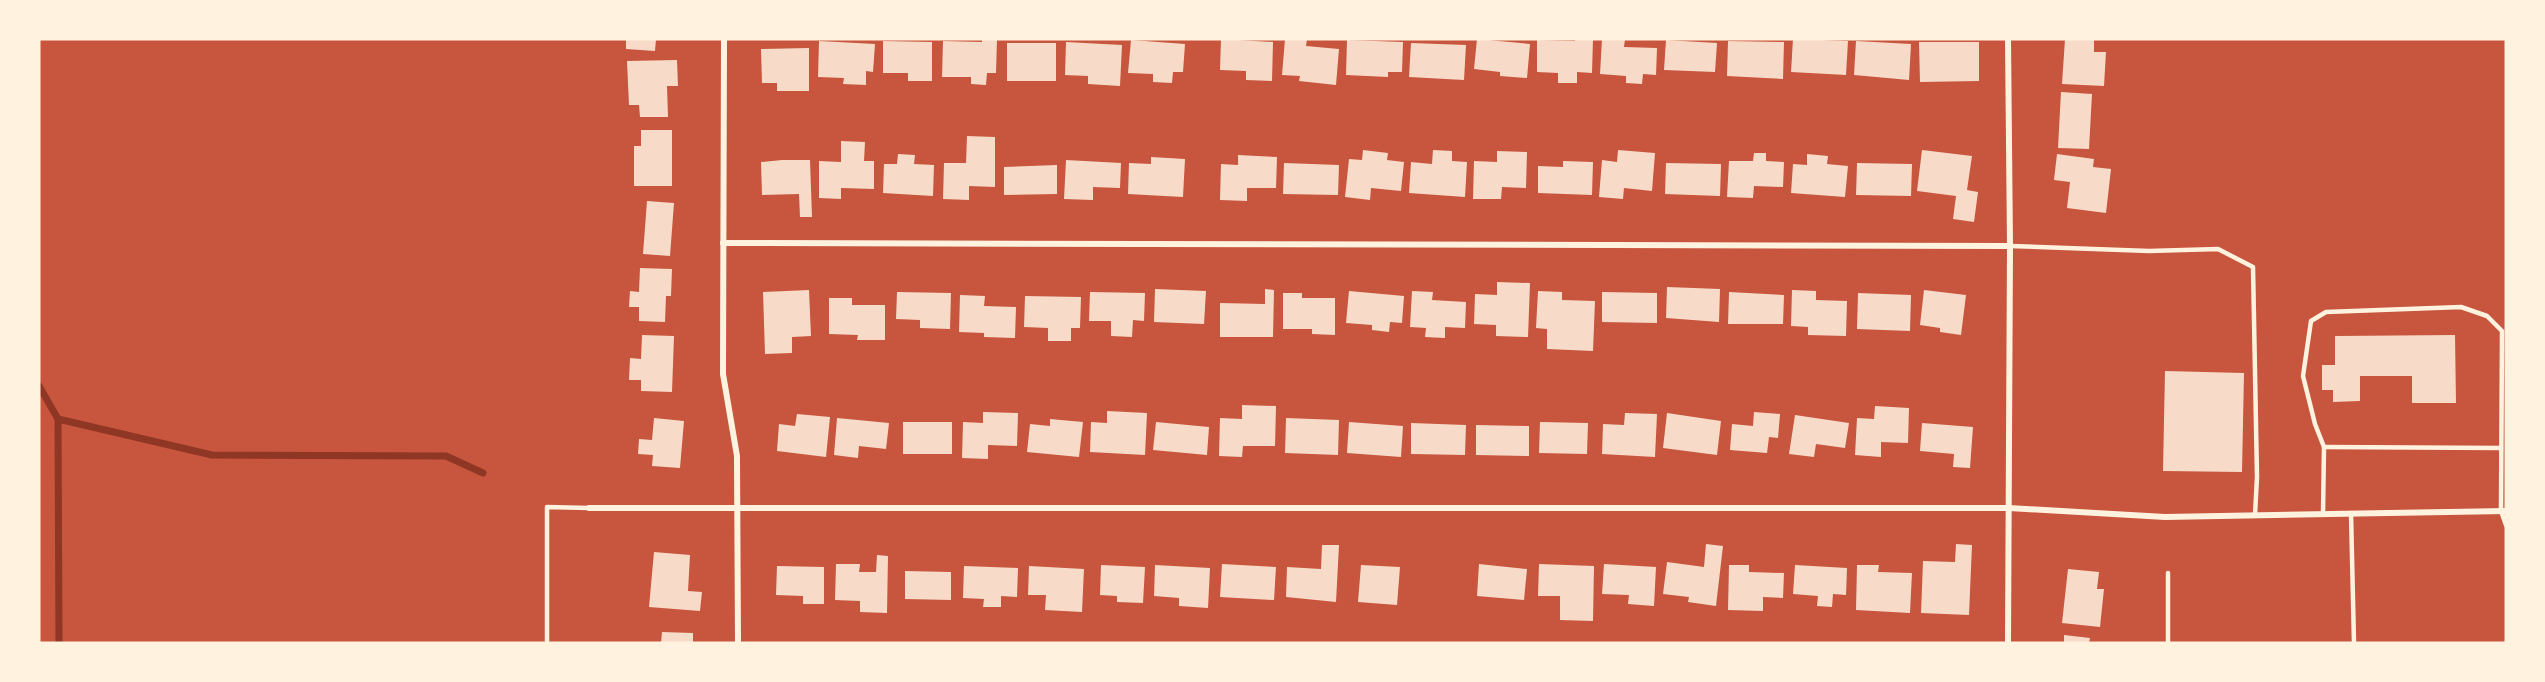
<svg xmlns="http://www.w3.org/2000/svg" width="2545" height="682" viewBox="0 0 2545 682" font-family="'Work Sans',sans-serif">
<rect width="100%" height="100%" fill="#c8553d"/>
<g fill="none" stroke-linecap="round" stroke-linejoin="round">
<g stroke="#8f3625" stroke-width="7">
<polyline points="39,386 58,419 59,643"/>
<polyline points="58,419 212,455 446,456 483,473"/>
</g>
</g>
<g fill="#f7dbc8">
<polygon points="626,39 656,39 655,51 626,49"/>
<polygon points="982,39 997,39 996,73 987,73 986,85 971,84 971,77 942,77 943,41 982,42"/>
<polygon points="1221,39 1273,42 1272,81 1246,80 1246,71 1220,70"/>
<polygon points="1285,39 1307,39 1306,46 1339,49 1336,85 1299,81 1300,76 1282,75"/>
<polygon points="1477,39 1530,44 1527,78 1500,76 1500,72 1474,69"/>
<polygon points="1575,39 1593,39 1592,73 1577,72 1577,83 1558,83 1558,73 1537,72 1537,40 1575,41"/>
<polygon points="1602,39 1625,39 1624,47 1657,48 1656,75 1643,74 1642,84 1626,83 1626,76 1600,74"/>
<polygon points="1793,39 1848,41 1846,75 1791,72"/>
<polygon points="2065,39 2094,39 2094,52 2106,52 2104,86 2062,84"/>
<polygon points="1131,40 1185,44 1183,72 1173,72 1172,83 1153,82 1153,74 1128,73"/>
<polygon points="1347,40 1403,42 1402,72 1388,72 1388,77 1346,75"/>
<polygon points="1666,40 1717,43 1715,72 1664,70"/>
<polygon points="819,41 875,44 873,72 866,71 866,85 843,84 844,78 818,77"/>
<polygon points="883,41 932,42 932,81 908,81 908,73 883,73"/>
<polygon points="1728,41 1784,42 1783,79 1727,76"/>
<polygon points="1856,41 1911,44 1909,80 1854,75"/>
<polygon points="1066,42 1122,45 1120,86 1088,84 1088,76 1065,75"/>
<polygon points="1919,42 1979,42 1979,81 1920,82"/>
<rect x="1007" y="43" width="49" height="38"/>
<polygon points="1411,43 1466,45 1464,80 1409,77"/>
<polygon points="809,48 809,91 777,91 777,83 762,83 761,49"/>
<polygon points="677,60 678,86 667,86 668,117 640,117 639,105 629,105 627,61"/>
<polygon points="2061,92 2092,94 2089,149 2058,148"/>
<polygon points="641,130 672,130 672,186 634,186 634,146 641,146"/>
<polygon points="967,136 995,137 995,187 969,186 969,200 943,199 944,163 966,163"/>
<polygon points="841,141 865,142 864,161 874,161 874,189 841,188 841,199 819,198 819,161 841,162"/>
<polygon points="1363,150 1388,153 1387,160 1404,162 1401,191 1371,188 1370,200 1345,197 1349,159 1362,160"/>
<polygon points="1433,150 1452,151 1452,161 1467,162 1465,197 1409,193 1411,162 1432,164"/>
<polygon points="1618,150 1655,153 1652,191 1624,188 1623,199 1599,197 1602,160 1617,162"/>
<polygon points="1922,150 1972,156 1967,190 1978,192 1974,222 1953,219 1956,196 1917,191"/>
<polygon points="1497,151 1527,152 1526,188 1502,187 1501,199 1473,199 1474,161 1497,162"/>
<polygon points="1754,153 1766,153 1766,161 1784,162 1783,187 1754,186 1753,198 1727,197 1729,161 1753,161"/>
<polygon points="898,154 915,155 914,164 934,165 933,196 883,193 884,164 897,164"/>
<polygon points="1807,154 1828,156 1827,164 1848,166 1845,197 1791,193 1793,164 1807,165"/>
<polygon points="2057,154 2094,159 2093,167 2111,169 2106,213 2067,208 2070,182 2054,180"/>
<polygon points="1238,155 1277,157 1276,188 1247,188 1247,201 1220,200 1221,164 1238,165"/>
<polygon points="1151,157 1185,159 1183,197 1128,194 1129,163 1151,164"/>
<polygon points="782,160 810,160 812,217 800,217 799,194 762,195 761,162"/>
<polygon points="1066,160 1121,163 1120,188 1093,187 1093,200 1064,199"/>
<polygon points="1563,161 1593,162 1592,195 1538,193 1538,166 1563,167"/>
<polygon points="1284,163 1339,165 1338,195 1283,194"/>
<polygon points="1666,163 1721,164 1720,196 1665,194"/>
<polygon points="1857,163 1912,164 1911,196 1856,195"/>
<polygon points="1057,165 1057,194 1004,195 1004,167"/>
<polygon points="647,201 674,203 670,256 643,254"/>
<polygon points="640,268 672,269 671,296 666,296 665,322 639,321 639,307 629,307 630,291 639,292"/>
<polygon points="1497,282 1530,283 1528,337 1496,336 1496,325 1474,324 1475,294 1497,295"/>
<polygon points="1667,287 1720,289 1719,322 1666,318"/>
<polygon points="1155,289 1206,291 1204,324 1154,322"/>
<polygon points="1265,289 1274,290 1273,337 1220,337 1220,303 1265,304"/>
<polygon points="809,290 811,336 792,337 792,353 765,354 763,292"/>
<polygon points="1792,290 1816,291 1816,300 1847,301 1846,336 1808,335 1808,327 1791,326"/>
<polygon points="1924,290 1966,295 1961,335 1940,332 1940,328 1920,325"/>
<polygon points="1349,291 1404,296 1402,323 1390,322 1389,332 1372,330 1372,325 1346,323"/>
<polygon points="1412,291 1433,292 1432,300 1466,302 1465,328 1445,327 1445,338 1425,337 1426,328 1410,327"/>
<polygon points="1538,291 1562,292 1562,300 1595,301 1593,351 1547,349 1547,329 1536,328"/>
<polygon points="897,292 951,293 950,329 920,328 920,320 896,319"/>
<polygon points="1090,292 1145,293 1144,321 1133,320 1132,337 1111,336 1111,321 1089,321"/>
<polygon points="1602,292 1657,293 1657,323 1602,322"/>
<polygon points="1729,292 1784,295 1783,324 1728,324"/>
<polygon points="1283,293 1302,293 1302,298 1335,298 1335,335 1312,334 1312,329 1283,329"/>
<polygon points="1858,293 1911,295 1910,331 1857,329"/>
<polygon points="960,295 985,296 984,306 1016,307 1015,338 984,337 984,333 959,332"/>
<polygon points="1025,296 1081,297 1080,328 1071,328 1071,341 1048,341 1048,328 1024,327"/>
<polygon points="829,298 852,298 852,305 885,305 885,340 857,340 858,335 829,334"/>
<polygon points="642,335 674,336 672,392 641,391 641,380 629,380 630,358 641,359"/>
<polygon points="2455,335 2456,403 2412,403 2412,376 2360,376 2360,401 2333,402 2333,390 2322,390 2322,365 2335,365 2335,336"/>
<polygon points="2165,371 2244,373 2242,472 2163,471"/>
<polygon points="1242,405 1276,406 1275,446 1243,446 1242,457 1219,456 1220,418 1242,419"/>
<polygon points="1875,406 1909,408 1908,443 1881,442 1881,457 1855,455 1857,418 1874,419"/>
<polygon points="1107,411 1147,413 1145,455 1090,452 1091,422 1107,423"/>
<polygon points="983,412 1018,413 1017,446 988,445 988,459 962,458 963,422 983,423"/>
<polygon points="1754,412 1780,414 1778,438 1769,437 1767,453 1730,450 1732,424 1753,426"/>
<polygon points="1625,413 1657,414 1655,457 1602,454 1603,424 1624,425"/>
<polygon points="1667,413 1721,421 1717,455 1663,448"/>
<polygon points="797,414 830,417 826,457 777,451 779,424 795,426"/>
<polygon points="1795,415 1849,423 1845,448 1816,444 1814,457 1789,454"/>
<polygon points="654,418 684,421 680,468 652,466 653,455 638,454 639,439 652,440"/>
<polygon points="837,418 889,423 886,449 859,446 858,458 834,455"/>
<polygon points="1286,418 1339,420 1338,455 1285,453"/>
<polygon points="1050,419 1083,422 1079,457 1027,452 1030,424 1050,426"/>
<rect x="903" y="422" width="49" height="32"/>
<polygon points="1156,422 1209,427 1207,455 1153,450"/>
<polygon points="1349,422 1403,426 1401,457 1347,453"/>
<polygon points="1540,422 1588,423 1587,454 1539,453"/>
<polygon points="1411,423 1466,425 1465,455 1411,454"/>
<polygon points="1922,423 1973,427 1970,468 1953,467 1954,454 1920,451"/>
<polygon points="1476,425 1529,426 1529,456 1476,455"/>
<polygon points="1706,544 1723,546 1716,606 1688,602 1689,597 1663,594 1667,562 1704,567"/>
<polygon points="1956,544 1972,545 1969,615 1921,613 1923,561 1955,562"/>
<polygon points="1322,545 1339,545 1336,602 1286,597 1287,567 1321,569"/>
<polygon points="654,552 690,555 688,591 702,592 700,611 649,607"/>
<polygon points="877,555 888,556 887,613 860,612 860,601 835,600 836,564 860,564 859,572 876,572"/>
<polygon points="1222,564 1276,567 1274,600 1220,597"/>
<polygon points="1479,564 1527,569 1524,600 1477,596"/>
<polygon points="1539,564 1594,566 1593,621 1560,620 1560,596 1538,596"/>
<polygon points="1604,564 1656,567 1654,606 1628,604 1629,595 1602,594"/>
<polygon points="1101,565 1145,567 1143,603 1117,602 1117,596 1100,595"/>
<polygon points="1155,565 1210,568 1208,608 1179,606 1179,598 1154,596"/>
<polygon points="1361,565 1400,567 1397,605 1358,602"/>
<polygon points="1729,565 1749,565 1749,572 1784,573 1783,598 1763,597 1763,611 1728,610"/>
<polygon points="1795,565 1847,568 1846,595 1833,594 1832,607 1817,606 1818,596 1793,594"/>
<polygon points="1857,565 1879,565 1878,572 1912,573 1910,613 1856,610"/>
<polygon points="777,566 824,567 824,604 803,604 803,596 776,595"/>
<polygon points="964,566 1018,568 1017,597 1001,596 1001,607 983,607 984,599 963,598"/>
<polygon points="1029,566 1084,569 1082,612 1045,610 1046,595 1028,595"/>
<polygon points="2068,569 2099,572 2097,589 2104,589 2100,627 2062,623"/>
<polygon points="905,571 951,572 951,600 905,599"/>
<polygon points="662,632 693,633 693,643 661,643"/>
<polygon points="2064,635 2090,638 2089,643 2064,643"/>
</g>
<g fill="none" stroke-linecap="round" stroke-linejoin="round">
<g stroke="#fff3e0" stroke-width="4.5">
<polyline points="2010,246 2149,251 2218,249 2253,267 2257,477 2255,515"/>
<polyline points="2324,447 2501,448"/>
<polyline points="2351,513 2354,643"/>
<polyline points="2323,514 2324,447 2315,424 2303,376 2311,321 2326,312 2461,307 2487,316 2502,331 2501,511 2506,525"/>
<polyline points="547,643 547,507 589,508"/>
<polyline points="2168,643 2168,573"/>
</g>
<g stroke="#fff3e0" stroke-width="6">
<polyline points="724,39 723,374 737,456 738,643"/>
<polyline points="2008,39 2010,246 2008,643"/>
<polyline points="723,243 2010,246"/>
<polyline points="589,508 2009,508 2165,517 2506,511"/>
</g>
</g>
<rect width="2545" height="682" fill="none" stroke="#fff3e0" stroke-width="81"/>
</svg>
